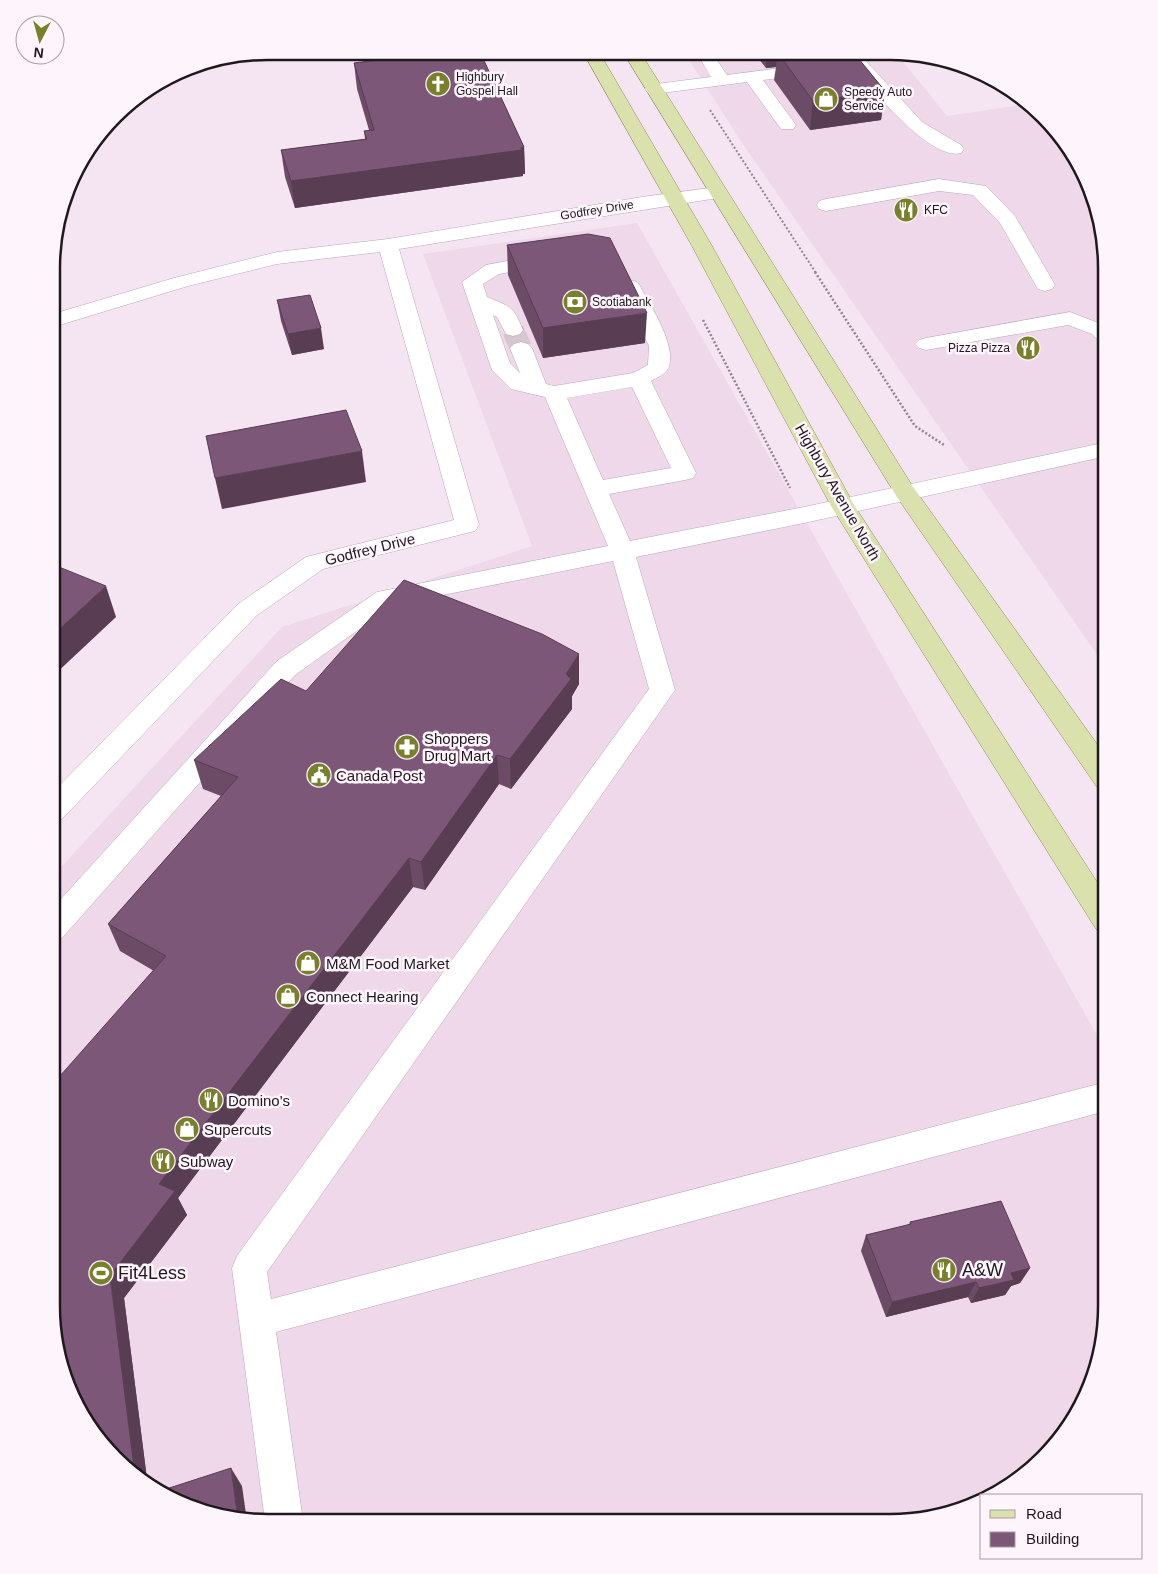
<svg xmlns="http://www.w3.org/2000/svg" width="1158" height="1574" viewBox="0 0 1158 1574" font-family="Arial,sans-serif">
<rect width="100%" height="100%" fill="#f5e5f2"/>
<g fill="#eed8e9">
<polygon points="684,52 896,53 947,116 1029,104 1053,125 1084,172 1107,267 1107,669 740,140"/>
<polygon points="637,223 1106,1051 1106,1321 1095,1376 1070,1426 1033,1469 994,1495 982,1495 982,1501 891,1523 240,1521 147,1486 51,1307 52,877 282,627 532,546 423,254"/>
</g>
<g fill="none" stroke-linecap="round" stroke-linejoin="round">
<polyline stroke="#d5c6d2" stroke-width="22" stroke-dasharray="22 11" stroke-linecap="butt" points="513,330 521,348"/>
<defs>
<g id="minor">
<polygon points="696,52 712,53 727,75 811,64 817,65 819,69 817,73 811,74 763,80 796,125 793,129 781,129 747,82 654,94 648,93 645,89 648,85 711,77"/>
<path d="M860,60L866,61L922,122L961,145L964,149L961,153C930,161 874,90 854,69L852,65L854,61Z"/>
<polygon points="939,179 986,186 1015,216 1055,285 1052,289 1045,291 1038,289 1000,223 973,195 939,191 826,211 819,209 817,205 819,201 826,199"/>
<polygon points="717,187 724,189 726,193 724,197 399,249 479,525 475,531 323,569 256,616 62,819 52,822 52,793 238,604 306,557 454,520 380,252 277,264 188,286 53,327 53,314 174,278 277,252 388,239 642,197"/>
<path d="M546,254L553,256L556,260L553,264L499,274L483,284L487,297C511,307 513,306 523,330L520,334L513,336L506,334L497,317L493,315L510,363L520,373L510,348L514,344L521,342L528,344L532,348L546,384L554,386L633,373L648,365L649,346L620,286L623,282L630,280L637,282L640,286C650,305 680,350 667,370C664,375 656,378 651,381L696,473L693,478L685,480L609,494L630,541L804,507L1107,442V456L804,523L636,557L675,690L267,1272L271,1299L1106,1082V1111L276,1332L303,1521H265L232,1268L237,1256L649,689L613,561L393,605L295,675L62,938L52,941V909L277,661L377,592L608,546L545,397L511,389L492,370L462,282L486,265ZM632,387L671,468L603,480L567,398Z"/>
<polygon points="1070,312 1106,326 1107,344 1100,342 1092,334 1068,325 926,350 919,348 915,344 919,340 926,338"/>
</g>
<g id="major">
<polygon points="583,52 599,52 712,246 854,505 1106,896 1106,932 1096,929 831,506 692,246"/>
<polygon points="623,52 640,52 913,487 1107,758 1107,790 1097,787 897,497"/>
</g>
</defs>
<use href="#minor" stroke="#b7a9b4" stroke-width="1"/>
<use href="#major" stroke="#8a8e56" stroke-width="1"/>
<polyline stroke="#91858f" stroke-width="2" stroke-dasharray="2 2" stroke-linecap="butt" points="710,110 816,273"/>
<g stroke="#91858f" stroke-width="2.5" stroke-dasharray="2 2" stroke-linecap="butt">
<polyline points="815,272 915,426 944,445"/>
<polyline points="703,320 790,488"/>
</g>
<use href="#minor" fill="#fff" fill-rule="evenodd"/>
<use href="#major" fill="#dbe1ac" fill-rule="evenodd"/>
</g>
<g fill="#6c4b66">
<polygon points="383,52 480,52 524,147 525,174 523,174 523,176 295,208 285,177 281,150 365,139 364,131 369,130 357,89 354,63 386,59"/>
<polygon points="754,53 854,53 885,91 881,120 810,130 774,80 776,67 766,68"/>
<polygon points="507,245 645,343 543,358 508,275"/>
<polygon points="277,300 324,349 292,355 281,321"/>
<polygon points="579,684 572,696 572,709 511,789 499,784 425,890 413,887 178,1198 187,1215 124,1298 148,1487 147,1486 105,1449 154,971 120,951 108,924 221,796 203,789 194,760 306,691"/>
<polygon points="910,1222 1030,1268 1020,1283 1011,1286 1005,1295 971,1303 968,1297 886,1317 861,1251 866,1235 909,1225"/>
</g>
<g fill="#583d53">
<polygon points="767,53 777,53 776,67 766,68"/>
<polygon points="885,91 881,120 810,130 813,101"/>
<polygon points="524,147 525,174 523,174 523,176 295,208 291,181"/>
<polygon points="647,313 645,343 543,358 543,328"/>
<polygon points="321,328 324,349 292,355 288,334"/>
<polygon points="362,451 366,482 222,509 215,478"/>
<polygon points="106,586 116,617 52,677 52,636"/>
<polygon points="579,654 579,684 572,696 572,709 511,789 510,759"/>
<polygon points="497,755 499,784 425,890 421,862"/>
<polygon points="409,858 413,887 178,1198 187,1215 124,1298 148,1487 147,1486 135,1475 110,1276 159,1184"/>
<polygon points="1030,1268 1020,1283 1011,1286 1005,1295 971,1303 979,1288 1011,1273"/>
<polygon points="976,1282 968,1297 886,1317 892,1302"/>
<polygon points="231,1468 242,1486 247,1521 238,1520"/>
</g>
<g fill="#7d5777" stroke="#583d53">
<polygon points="390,52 480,52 524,147 521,148 522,150 291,181 281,150 367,139 364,131 374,130 354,63 392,58"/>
<polygon points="778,53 854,53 885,91 813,101"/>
<polygon points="588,234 610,238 647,313 543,328 507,245"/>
<polygon points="310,295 321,328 288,334 277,300"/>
<polygon points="346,410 362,451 215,478 206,436"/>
<polygon points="59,567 106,586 52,636 53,573"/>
<polygon points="404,580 542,634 579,654 566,674 571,679 510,759 497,755 421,862 409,858 159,1184 175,1191 110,1276 135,1475 105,1449 74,1402 51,1307 52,1085 166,956 108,924 238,777 194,760 281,679 306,691"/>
<polygon points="1001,1201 1030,1268 1011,1273 1014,1280 979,1288 976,1282 892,1302 866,1235 911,1224 910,1222"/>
<polygon points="231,1468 238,1520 160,1491"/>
</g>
<defs>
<symbol id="church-disc" viewBox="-11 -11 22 22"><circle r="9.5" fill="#78802c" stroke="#fef5fc"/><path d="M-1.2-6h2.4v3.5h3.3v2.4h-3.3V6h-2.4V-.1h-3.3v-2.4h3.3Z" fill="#fff"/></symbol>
<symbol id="shop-disc" viewBox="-11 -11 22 22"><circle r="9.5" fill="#78802c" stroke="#fef5fc"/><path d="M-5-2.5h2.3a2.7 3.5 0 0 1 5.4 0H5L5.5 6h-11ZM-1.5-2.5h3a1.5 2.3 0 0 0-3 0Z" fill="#fff"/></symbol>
<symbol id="restaurant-disc" viewBox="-11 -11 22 22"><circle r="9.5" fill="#78802c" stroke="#fef5fc"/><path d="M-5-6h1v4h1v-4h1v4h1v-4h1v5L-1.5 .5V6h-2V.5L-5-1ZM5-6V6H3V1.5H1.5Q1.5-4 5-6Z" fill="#fff"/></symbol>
<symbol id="bank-disc" viewBox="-11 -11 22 22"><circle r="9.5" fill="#78802c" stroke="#fef5fc"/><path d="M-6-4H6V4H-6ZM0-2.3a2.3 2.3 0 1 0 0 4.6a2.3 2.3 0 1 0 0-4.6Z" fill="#fff"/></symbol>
<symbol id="pharmacy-disc" viewBox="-11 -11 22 22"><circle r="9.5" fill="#78802c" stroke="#fef5fc"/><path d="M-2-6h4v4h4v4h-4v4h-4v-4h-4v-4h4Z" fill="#fff"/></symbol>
<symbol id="civic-disc" viewBox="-11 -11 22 22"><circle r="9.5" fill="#78802c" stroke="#fef5fc"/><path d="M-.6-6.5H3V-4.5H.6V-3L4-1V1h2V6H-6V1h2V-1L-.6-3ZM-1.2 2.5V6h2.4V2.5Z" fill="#fff"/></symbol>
<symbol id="stadium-disc" viewBox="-11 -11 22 22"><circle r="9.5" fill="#78802c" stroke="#fef5fc"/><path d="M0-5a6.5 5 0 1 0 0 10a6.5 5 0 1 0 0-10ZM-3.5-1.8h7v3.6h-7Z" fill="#fff"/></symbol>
</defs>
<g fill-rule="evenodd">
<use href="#church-disc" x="424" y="70" width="28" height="28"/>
<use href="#shop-disc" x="812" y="85" width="28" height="28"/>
<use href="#restaurant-disc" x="892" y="196" width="28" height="28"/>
<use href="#bank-disc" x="561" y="288" width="28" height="28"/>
<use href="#restaurant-disc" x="1014" y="334" width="28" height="28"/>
<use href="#pharmacy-disc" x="393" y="733" width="28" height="28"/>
<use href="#civic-disc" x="305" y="761" width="28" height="28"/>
<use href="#shop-disc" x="294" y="949" width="28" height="28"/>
<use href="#shop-disc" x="274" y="982" width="28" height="28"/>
<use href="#restaurant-disc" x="197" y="1086" width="28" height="28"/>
<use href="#shop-disc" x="173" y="1115" width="28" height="28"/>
<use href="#restaurant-disc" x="149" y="1147" width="28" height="28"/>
<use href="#restaurant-disc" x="930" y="1256" width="28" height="28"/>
<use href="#stadium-disc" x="87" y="1259" width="28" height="28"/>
</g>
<g text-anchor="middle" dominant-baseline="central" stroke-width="5" stroke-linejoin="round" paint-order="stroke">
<g font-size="12" fill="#1f191e" stroke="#fef5fc" text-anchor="start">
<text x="456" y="77">Highbury<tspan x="456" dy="14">Gospel Hall</tspan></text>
<text x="844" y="92">Speedy Auto<tspan x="844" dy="14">Service</tspan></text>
<text x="924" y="210">KFC</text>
<text x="592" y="302">Scotiabank</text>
<text x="1010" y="348" text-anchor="end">Pizza Pizza</text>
</g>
<g font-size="12" fill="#1f191e" stroke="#fef5fc">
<text transform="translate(597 210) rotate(-9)">Godfrey Drive</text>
</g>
<g font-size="15" fill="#1f191e" stroke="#fef5fc">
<text transform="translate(838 492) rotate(60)">Highbury Avenue North</text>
<text transform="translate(370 549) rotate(-14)">Godfrey Drive</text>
</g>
<g font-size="15" fill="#1f191e" stroke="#fef5fc" text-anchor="start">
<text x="424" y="738">Shoppers<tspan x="424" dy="17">Drug Mart</tspan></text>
<text x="336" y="775">Canada Post</text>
<text x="326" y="963">M&amp;M Food Market</text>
<text x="306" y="996">Connect Hearing</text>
<text x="228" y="1100">Domino's</text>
<text x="204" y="1129">Supercuts</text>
<text x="180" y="1161">Subway</text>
</g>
<g font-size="18" fill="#1f191e" stroke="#fef5fc" text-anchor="start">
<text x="962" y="1270">A&amp;W</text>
<text x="118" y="1273">Fit4Less</text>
</g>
</g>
<path d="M0 0H1158V1574H0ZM268 60H890A208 208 0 0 1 1098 268V1306A208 208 0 0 1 890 1514H268A208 208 0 0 1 60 1306V268A208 208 0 0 1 268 60Z" fill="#fef5fc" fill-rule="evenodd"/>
<path fill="none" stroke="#1f191e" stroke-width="2.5" d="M268 60H890A208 208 0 0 1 1098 268V1306A208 208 0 0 1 890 1514H268A208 208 0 0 1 60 1306V268A208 208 0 0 1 268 60Z"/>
<rect x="980" y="1494" width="162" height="65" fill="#fef5fc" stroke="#a59da3"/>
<rect x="990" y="1510" width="25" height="8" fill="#dbe1ac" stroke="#a59da3"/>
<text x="1026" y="1519" font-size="15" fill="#1f191e">Road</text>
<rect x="990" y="1532" width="25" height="15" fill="#7d5777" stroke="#a59da3"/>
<text x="1026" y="1544" font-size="15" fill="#1f191e">Building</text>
<g transform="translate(40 40) rotate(186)"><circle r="24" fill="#fef5fc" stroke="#a59da3"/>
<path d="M0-4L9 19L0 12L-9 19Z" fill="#78802c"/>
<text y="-8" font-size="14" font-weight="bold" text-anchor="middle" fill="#1f191e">N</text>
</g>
</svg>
